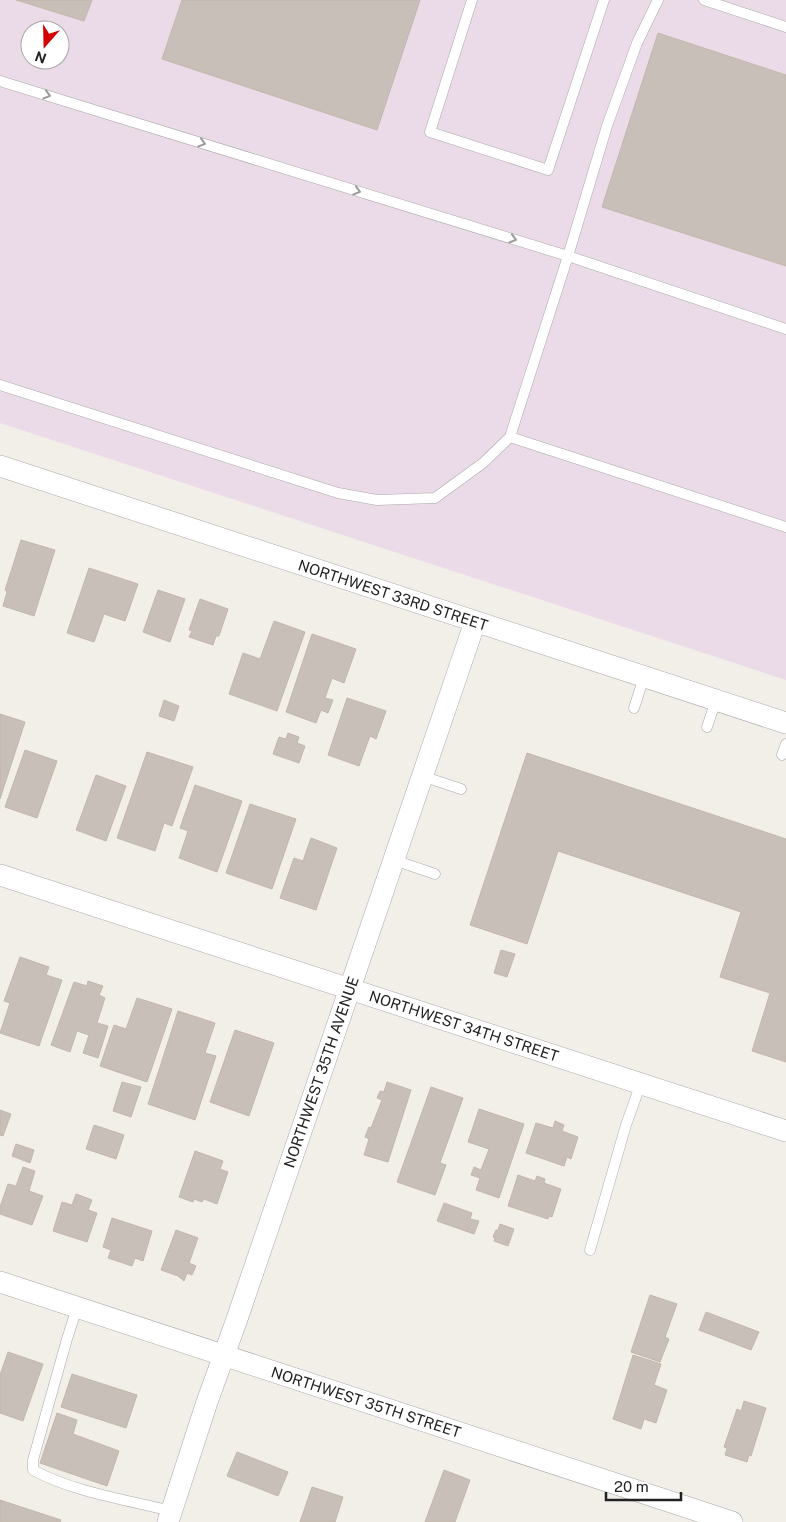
<svg xmlns="http://www.w3.org/2000/svg" width="786" height="1522" viewBox="0 0 786 1522" font-family="'Public Sans',sans-serif">
<rect width="100%" height="100%" fill="#f2efe9"/>
<path fill="#ebdbe8" fill-rule="evenodd" d="M0,0H786V680L0,423ZM30,30H60V60H30Z"/>
<g fill="#c7bfb8" stroke="#c4b6ab">
<polygon points="16,0 92,0 84,21"/>
<polygon points="182,0 420,0 377,130 162,59"/>
<polygon points="658,33 786,75 786,266 602,207"/>
<polygon points="21,540 55,550 34,616 3,606 7,592 5,590"/>
<polygon points="89,568 138,584 125,621 104,614 94,642 67,633"/>
<polygon points="158,590 185,599 170,642 143,632"/>
<polygon points="200,599 228,609 219,636 216,636 213,645 189,637 192,631 189,630"/>
<polygon points="274,621 305,632 277,711 229,694 243,653 260,659"/>
<polygon points="312,634 356,649 344,683 332,678 325,698 333,700 328,713 321,710 316,723 286,712"/>
<polygon points="347,698 386,711 376,739 370,736 359,766 328,755"/>
<polygon points="164,700 179,706 174,721 159,716"/>
<polygon points="0,714 25,722 0,799"/>
<polygon points="288,733 299,737 297,743 305,746 299,763 273,754 279,737 286,739"/>
<polygon points="25,750 57,761 37,818 5,807"/>
<polygon points="147,752 193,767 172,826 164,823 155,851 117,838"/>
<polygon points="527,753 786,839 786,1062 752,1051 770,993 720,977 741,912 558,851 527,944 470,925"/>
<polygon points="96,775 126,786 106,841 76,830"/>
<polygon points="195,785 242,801 217,872 179,858 188,831 180,828"/>
<polygon points="250,804 296,819 272,889 226,873"/>
<polygon points="311,838 337,848 316,910 280,898 294,858 303,861"/>
<polygon points="501,950 515,954 507,977 494,973"/>
<polygon points="20,957 49,967 46,975 62,980 39,1046 0,1033 10,1003 4,1001"/>
<polygon points="88,981 103,986 99,995 105,998 97,1023 108,1026 98,1058 83,1053 89,1035 77,1031 70,1052 51,1045 74,982 87,986"/>
<polygon points="137,998 172,1009 147,1082 100,1066 114,1025 126,1029"/>
<polygon points="178,1011 215,1023 205,1053 216,1056 195,1120 148,1104"/>
<polygon points="235,1030 274,1043 249,1116 210,1102"/>
<polygon points="122,1082 141,1087 131,1117 113,1111"/>
<polygon points="387,1082 411,1090 388,1162 364,1155 369,1139 365,1137 369,1127 371,1128 382,1100 377,1098 380,1091 384,1092"/>
<polygon points="431,1087 463,1098 440,1163 446,1165 435,1195 397,1182"/>
<polygon points="479,1109 524,1124 499,1198 476,1190 480,1178 471,1175 474,1167 481,1170 489,1149 468,1142"/>
<polygon points="0,1110 11,1114 3,1136 0,1135"/>
<polygon points="555,1121 564,1125 562,1131 578,1137 571,1159 567,1157 564,1166 526,1153 536,1123 553,1128"/>
<polygon points="94,1125 124,1135 116,1159 86,1149"/>
<polygon points="16,1144 34,1150 30,1163 12,1156"/>
<polygon points="195,1151 223,1161 220,1169 228,1172 217,1204 204,1199 202,1202 194,1199 193,1202 179,1197"/>
<polygon points="23,1167 35,1171 29,1191 43,1196 32,1225 0,1214 0,1207 8,1184 16,1186"/>
<polygon points="518,1175 535,1181 537,1176 545,1179 544,1183 561,1189 552,1217 549,1216 548,1219 508,1206"/>
<polygon points="76,1194 92,1200 88,1210 97,1213 87,1242 53,1231 62,1202 72,1205"/>
<polygon points="444,1203 472,1213 470,1219 479,1221 474,1234 437,1221"/>
<polygon points="112,1218 152,1231 143,1261 135,1258 132,1266 108,1258 111,1250 103,1247"/>
<polygon points="500,1224 514,1229 508,1246 494,1241 495,1238 493,1237 496,1230 498,1230"/>
<polygon points="176,1230 198,1238 189,1263 196,1266 192,1275 187,1273 184,1281 178,1276 161,1270"/>
<polygon points="650,1295 677,1304 665,1337 669,1339 660,1362 631,1352"/>
<polygon points="706,1312 759,1332 751,1350 699,1330"/>
<polygon points="8,1352 43,1364 23,1421 0,1413 0,1375"/>
<polygon points="633,1355 661,1364 654,1385 667,1390 656,1423 644,1419 641,1429 613,1419"/>
<polygon points="72,1374 137,1395 126,1428 61,1407"/>
<polygon points="744,1401 766,1408 751,1456 749,1455 747,1462 725,1455 727,1448 724,1447 737,1409 741,1411"/>
<polygon points="57,1413 77,1420 73,1434 119,1451 107,1486 40,1463"/>
<polygon points="237,1452 288,1472 278,1496 227,1476"/>
<polygon points="444,1470 470,1480 455,1522 425,1522"/>
<polygon points="312,1487 343,1497 335,1522 300,1522"/>
<polygon points="0,1500 61,1520 60,1522 0,1522"/>
</g>
<g fill="none" stroke-linecap="round" stroke-linejoin="round">
<defs>
<g id="service">
<polyline points="472,0 430,132 548,170 604,0"/>
<polyline points="704,0 786,27"/>
<polyline points="0,81 568,256 786,329"/>
<polyline points="0,385 338,493 377,500 435,498 483,463 510,437 568,256 607,126 637,43 658,0"/>
<polyline points="510,437 786,527"/>
<polyline points="634,708 644,677"/>
<polyline points="707,727 716,700"/>
<polyline points="782,755 786,744"/>
<polyline points="422,776 461,789"/>
<polyline points="394,860 435,874"/>
<polyline points="590,1250 626,1125 641,1083"/>
<path d="M77,1308L67,1339L33,1460V1470C73,1492 127,1500 172,1511"/>
</g>
<g id="minor">
<polyline points="0,466 786,723"/>
<polyline points="0,875 786,1131"/>
<polyline points="0,1282 732,1522"/>
<polyline points="168,1522 207,1402 237,1319 475,622"/>
</g>
</defs>
<use href="#service" stroke="#a9a9a9" stroke-width="11"/>
<use href="#minor" stroke="#a9a9a9" stroke-width="22"/>
<use href="#service" stroke="#fff" stroke-width="10"/>
<use href="#minor" stroke="#fff" stroke-width="21"/>
</g>
<defs><path id="oneway-chevron" d="M-2-3.5L2.5 0L-2 3.5" fill="none" stroke-width="1.6" stroke-linecap="round" stroke-linejoin="round" transform="scale(1.25)"/></defs>
<g stroke="#9c9c9c">
<use href="#oneway-chevron" transform="translate(47 95) rotate(17)"/>
<use href="#oneway-chevron" transform="translate(202 143) rotate(17)"/>
<use href="#oneway-chevron" transform="translate(357 191) rotate(17)"/>
<use href="#oneway-chevron" transform="translate(513 239) rotate(17)"/>
</g>
<g text-anchor="middle" dominant-baseline="central" stroke-width="4" stroke-linejoin="round" paint-order="stroke">
<g font-size="15" fill="#222" stroke="#fff">
<text transform="translate(393 595) rotate(18)">NORTHWEST 33RD STREET</text>
<text transform="translate(464 1026) rotate(18)">NORTHWEST 34TH STREET</text>
<text transform="translate(321 1072) rotate(-71)">NORTHWEST 35TH AVENUE</text>
<text transform="translate(366 1402) rotate(18)">NORTHWEST 35TH STREET</text>
</g>
</g>
<g transform="translate(45 45) rotate(200)"><circle r="24" fill="#ffffff" stroke="#a7a7a7"/>
<path d="M0-4L9 19L0 12L-9 19Z" fill="#d40000"/>
<text y="-8" font-size="14" font-weight="bold" text-anchor="middle" fill="#222222">N</text>
</g>
<path d="M606 1492v8h75v-8" fill="none" stroke="#222222" stroke-width="2.5"/>
<text x="614" y="1492" font-size="15" fill="#222222" stroke="#ffffff" stroke-width="4" paint-order="stroke">20 m</text>
</svg>
